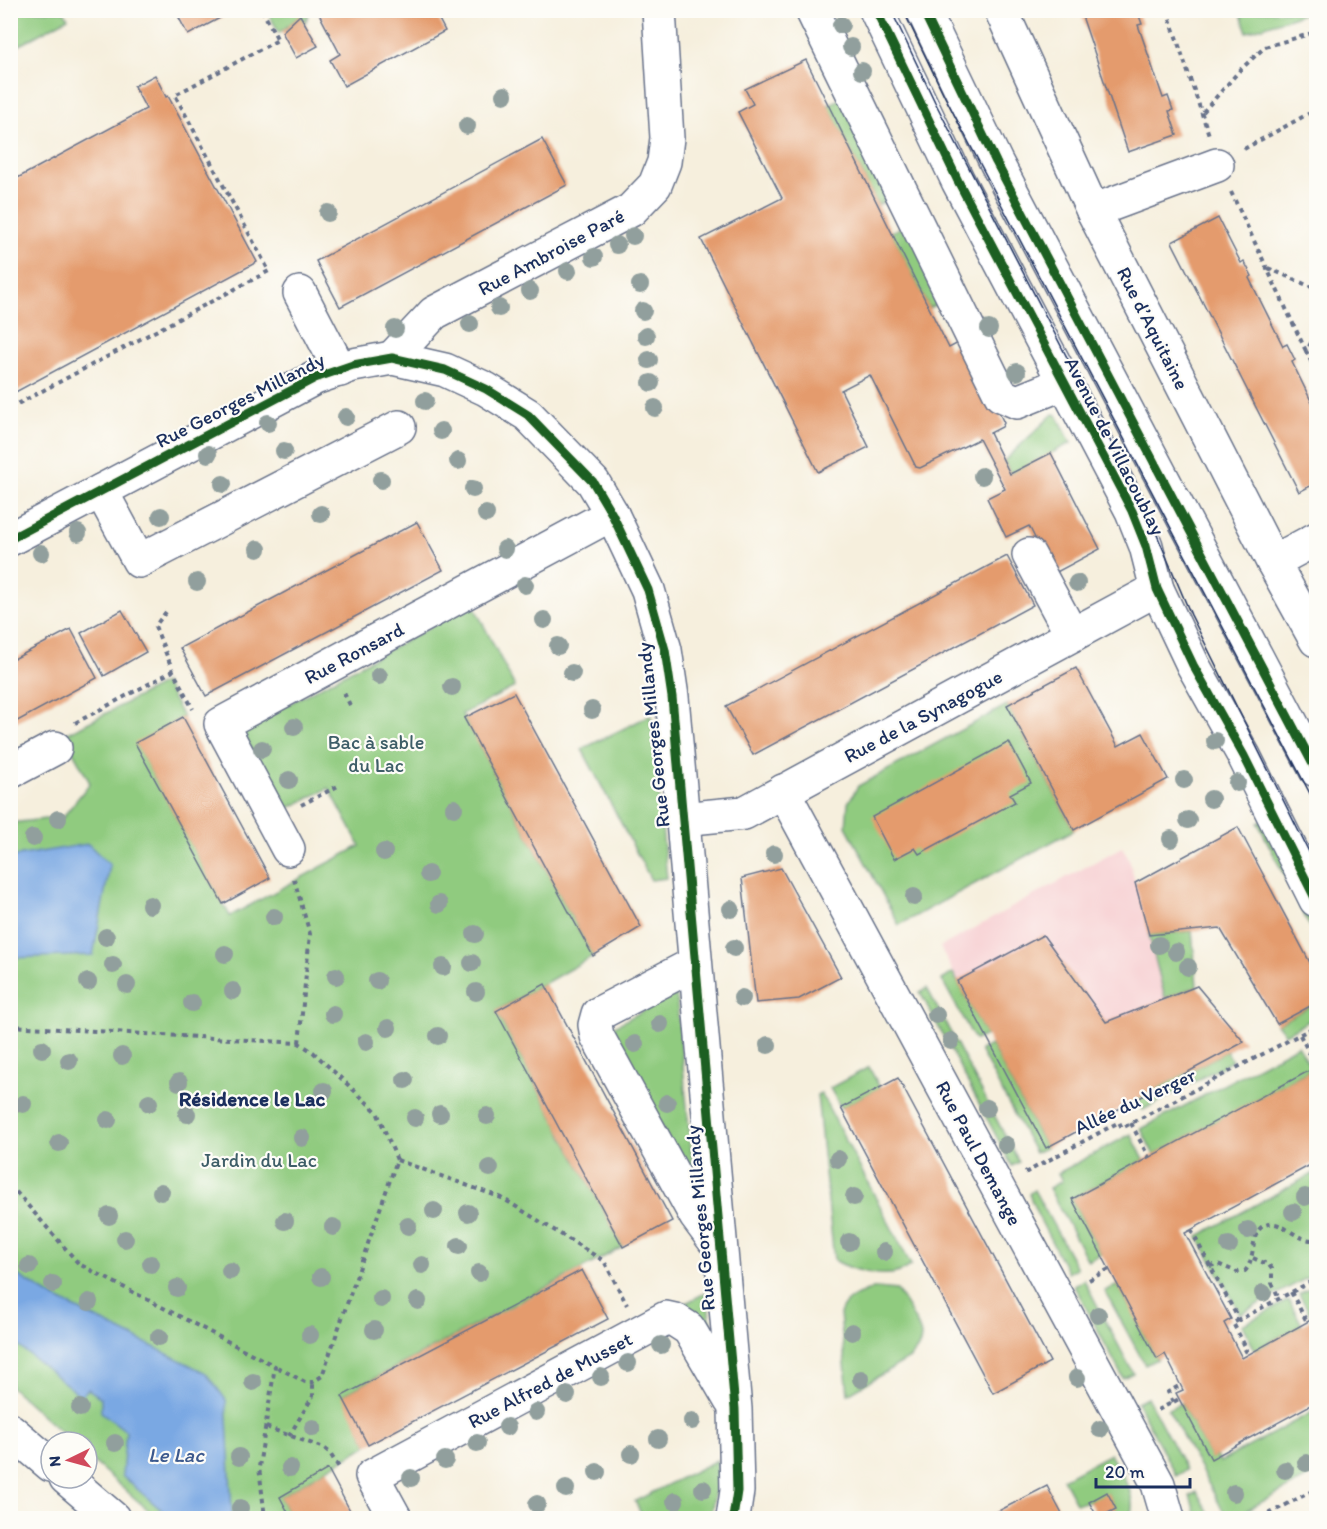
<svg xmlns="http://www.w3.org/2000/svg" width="1327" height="1529" viewBox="0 0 1327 1529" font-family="Itim,sans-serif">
<rect width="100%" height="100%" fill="#fdfcf7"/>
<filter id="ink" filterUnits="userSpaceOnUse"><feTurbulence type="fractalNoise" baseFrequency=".0167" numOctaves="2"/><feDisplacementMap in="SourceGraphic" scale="12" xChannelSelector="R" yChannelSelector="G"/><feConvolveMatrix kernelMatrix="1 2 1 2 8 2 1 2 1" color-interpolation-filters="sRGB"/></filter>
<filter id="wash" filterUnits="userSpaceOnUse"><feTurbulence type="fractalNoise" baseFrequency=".008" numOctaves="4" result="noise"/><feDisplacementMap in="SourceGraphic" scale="24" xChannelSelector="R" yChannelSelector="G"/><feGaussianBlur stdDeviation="1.35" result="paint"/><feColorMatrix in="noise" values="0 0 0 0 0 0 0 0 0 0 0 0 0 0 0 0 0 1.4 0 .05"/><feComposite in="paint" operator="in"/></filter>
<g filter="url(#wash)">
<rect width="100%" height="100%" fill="#f6efdd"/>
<polygon fill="#f7cfd2" points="1122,847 1129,859 1165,998 1197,986 1244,1042 1046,1148 940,947"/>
<g fill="#90cb7f" stroke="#567d6e" stroke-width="1.5">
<polygon points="11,10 64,11 68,18 11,50"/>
<polygon points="267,11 310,11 305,23 300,16 279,33"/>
<polygon points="1240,11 1300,11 1302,14 1247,32"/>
<polygon points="844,97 894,197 878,205 828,105"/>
<polygon points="908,224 945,300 929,308 891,232"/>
<polygon points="1053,414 1057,415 1071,443 1011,474 1004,461"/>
<polygon points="473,604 515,687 462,714 593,956 496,1011 623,1247 343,1395 368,1445 280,1497 291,1518 157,1518 87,1456 87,1442 72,1442 11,1387 11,823 63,817 90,783 64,735 164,683 183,717 136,744 230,916 360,846 329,788 283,811 243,732 244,728"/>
<polygon points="1007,705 1074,830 899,925 846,826 848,803 858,786"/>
<polygon points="651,715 667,878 651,880 582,749"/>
<polygon points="1264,820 1316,924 1316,939 1258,823"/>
<polygon points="1192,931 1197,986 1165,998 1149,935"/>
<polygon points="953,973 986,1035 975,1040 942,980"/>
<polygon points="927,988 1019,1162 1012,1166 920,992"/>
<polygon points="676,993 695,1190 609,1029"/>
<polygon points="1316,1003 1316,1017 1285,1034 1277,1024"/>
<polygon points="991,1045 1046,1148 1035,1153 980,1050"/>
<polygon points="1298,1045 1312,1069 1154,1155 1141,1129"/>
<polygon points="1227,1051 1232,1061 1143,1110 1132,1102"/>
<polygon points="869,1067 880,1088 841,1108 830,1088"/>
<path d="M821,1093L911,1265C893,1283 853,1271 834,1260L817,1095Z"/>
<polygon points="1131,1134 1144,1160 1072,1199 1101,1254 1088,1261 1049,1188 1062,1181 1058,1173"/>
<polygon points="1316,1172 1316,1273 1240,1314 1198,1236"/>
<polygon points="1034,1190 1077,1268 1068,1273 1037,1214 1029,1194"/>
<polygon points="1084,1280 1133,1373 1123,1378 1074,1285"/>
<polygon points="1118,1285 1157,1359 1145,1365 1105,1291"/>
<polygon points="1316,1285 1316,1317 1313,1319 1299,1294"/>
<path d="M876,1288L897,1290C903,1301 921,1326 921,1337C921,1346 915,1352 910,1358L848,1394L840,1314C844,1298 862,1293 876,1288Z"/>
<polygon points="707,1292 712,1340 680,1306"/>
<polygon points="1289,1300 1302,1325 1255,1350 1242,1325"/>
<polygon points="1147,1397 1186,1470 1176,1476 1137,1402"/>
<polygon points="1181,1403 1211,1458 1216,1456 1220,1462 1316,1410 1316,1473 1232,1518 1227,1518 1168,1409"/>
<path d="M1110,1454C1120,1473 1140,1497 1129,1518H1120L1107,1493L1089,1502L1076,1503L1063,1479Z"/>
<polygon points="717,1460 717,1482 710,1518 643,1518 635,1501"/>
<polygon points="1197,1492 1211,1518 1197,1518 1190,1496"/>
</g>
<g fill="#7aa8e3" stroke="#4a6ca0" stroke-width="1.5">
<polygon points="88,844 110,865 93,955 11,958 11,857"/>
<polygon points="11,1271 51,1296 206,1373 226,1400 232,1512 229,1518 171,1518 122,1476 126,1431 101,1412 101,1398 88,1389 81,1396 11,1340"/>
</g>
<g id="blocks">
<g fill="#e49b6d">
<polygon points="175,10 235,10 188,35"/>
<polygon points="317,10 434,10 445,31 344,86 330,60 340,54"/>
<polygon points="1080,10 1137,10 1142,24 1138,25 1163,98 1168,96 1173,110 1169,111 1177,135 1128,152"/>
<polygon points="300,15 318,46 296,58 282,32"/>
<polygon points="806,60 949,348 964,340 1004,423 1002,427 990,433 1010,474 1051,453 1100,549 1053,574 1029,526 1006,537 987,498 1005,489 979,439 920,468 916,467 870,375 841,390 869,447 818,472 701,239 782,198 738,112 753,104 745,89"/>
<polygon points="155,75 166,97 168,96 257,262 10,395 10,182 146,109 134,86"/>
<polygon points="542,139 567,185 340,307 316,261"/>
<polygon points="1218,218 1241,263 1244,261 1252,276 1249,278 1283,346 1287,344 1295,360 1292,362 1316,411 1316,483 1299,492 1172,242"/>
<polygon points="417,522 443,570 206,696 180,648"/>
<polygon points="1007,556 1033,605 753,755 726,706"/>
<polygon points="122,610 146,652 104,676 81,633"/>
<polygon points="71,629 97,678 10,725 10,661"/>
<polygon points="1076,668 1118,746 1143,733 1168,779 1074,830 1007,705"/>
<polygon points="514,693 641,927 593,956 464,718"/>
<polygon points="183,717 270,878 223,904 135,743"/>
<polygon points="1009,742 1031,783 1010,794 1015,802 919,854 915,848 894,859 872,817"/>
<polygon points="1238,827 1316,974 1316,1003 1277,1024 1220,928 1149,935 1135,883"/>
<polygon points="781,868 841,977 799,999 756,1003 742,878"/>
<polygon points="1043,935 1106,1022 1197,986 1244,1042 1046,1148 957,981"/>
<polygon points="545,984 672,1221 623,1247 496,1011"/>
<polygon points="1316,1067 1316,1162 1185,1233 1231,1319 1224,1323 1242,1358 1316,1317 1316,1402 1211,1459 1176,1393 1183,1390 1165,1354 1157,1359 1072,1199"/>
<polygon points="898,1078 1050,1362 993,1393 841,1108"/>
<polygon points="582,1270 608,1319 368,1445 342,1396"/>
<polygon points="328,1469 354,1518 291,1518 280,1497"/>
<polygon points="1047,1486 1064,1518 985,1518"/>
<polygon points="1107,1492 1116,1509 1098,1518 1089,1502"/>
</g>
</g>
</g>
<g filter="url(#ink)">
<use href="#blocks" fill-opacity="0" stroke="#68728a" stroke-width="1.5"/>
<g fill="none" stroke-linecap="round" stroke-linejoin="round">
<defs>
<g id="minor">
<polyline points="812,10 1001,395 1017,402 1064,383"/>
<polyline points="876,10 958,181 1132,511 1146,546 1157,589 1193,665 1244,756 1316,900"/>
<polyline points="923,10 996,162 1316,770"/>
<polyline points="1001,10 1093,211 1273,562 1316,640"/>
<polyline points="1093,211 1217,165"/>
<polyline points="300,293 340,370"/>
<polyline points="392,358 434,313 631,210 655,185 664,162 667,138 659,10"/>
<polyline points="101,491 139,561 399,427"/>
<polyline points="10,539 315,378 353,365 392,358 445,370 486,389 528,415 593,482 612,514 648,590 665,650 672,697 735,1409 737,1491 733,1518"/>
<polyline points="1029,555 1072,635"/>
<polyline points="1273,562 1316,539"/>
<polyline points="10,772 55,748"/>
<polyline points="783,791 1158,1484 1168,1518"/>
<polyline points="681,819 744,813 1157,589"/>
<polyline points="288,849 221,724 612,514"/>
<polyline points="694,964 598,1014 595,1025 597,1036 696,1216 720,1248"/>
<polyline points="10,1430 51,1465"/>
<polyline points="66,1478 113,1518"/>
<polyline points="395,1518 372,1476 666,1318 675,1320 689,1329 731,1401"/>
</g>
</defs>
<use href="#minor" stroke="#68728a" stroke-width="36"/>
<g stroke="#68728a" stroke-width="4" stroke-dasharray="4.5 4.5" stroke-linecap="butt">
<polyline points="1167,10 1209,135"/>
<polyline points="1203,112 1241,69 1265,47 1316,32"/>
<polyline points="1244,149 1308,114 1316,113"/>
<polyline points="1231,192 1306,351"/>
<polyline points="1268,268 1316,289"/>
<polyline points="1316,335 1306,351 1316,371"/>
<polyline points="10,408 269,271 175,95 278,40 262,10"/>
<polyline points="166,612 155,626 173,671 193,709"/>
<polyline points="344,693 352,709"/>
<polyline points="75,723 173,671"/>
<polyline points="301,805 338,786"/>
<polyline points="294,879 310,934 299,1043"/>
<polyline points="10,1026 299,1043 313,1052 377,1112 397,1160 322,1376 313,1382 305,1382 275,1366"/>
<polyline points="1300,1035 1316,1066"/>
<polyline points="1131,1123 1149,1158"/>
<polyline points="397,1160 502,1198 604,1261 627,1305"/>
<polyline points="1025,1173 1119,1122 1122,1128 1316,1026"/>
<polyline points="10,1185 79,1264 275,1366 259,1467 265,1518"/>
<polyline points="1191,1230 1239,1320 1316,1279"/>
<polyline points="1253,1258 1269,1265 1272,1269 1272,1283 1279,1298"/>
<path d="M1210,1266L1218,1264L1237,1272L1245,1271C1257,1257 1249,1232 1265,1225C1283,1218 1294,1242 1316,1240"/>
<polyline points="1089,1280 1109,1269"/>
<polyline points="1291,1292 1307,1322"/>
<polyline points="1239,1320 1233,1323 1247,1350 1240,1354"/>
<polyline points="1173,1402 1168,1392 1181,1385"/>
<polyline points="1158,1410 1179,1399"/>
<polyline points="266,1427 324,1448 329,1452 340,1469"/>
<polyline points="289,1436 313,1396 313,1382"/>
<polyline points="1261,1518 1316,1489"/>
</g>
<use href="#minor" stroke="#fff" stroke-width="33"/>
<g stroke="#1b2f5e" stroke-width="1.5">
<polyline points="891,10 935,102 1149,516 1191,615 1316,866"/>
<polyline points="903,10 945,97 1316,805"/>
</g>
<defs>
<g id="cycleway">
<polyline points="876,10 958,181 1132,511 1146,546 1157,589 1193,665 1244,756 1316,900"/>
<polyline points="923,10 996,162 1316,770"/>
<polyline points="10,539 315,378 353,365 392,358 445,370 486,389 528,415 593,482 612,514 648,590 665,650 672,697 735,1409 737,1491 733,1518"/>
</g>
</defs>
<use href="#cycleway" stroke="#fdfcf7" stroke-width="13"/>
<use href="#cycleway" stroke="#1b5e20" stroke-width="9"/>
</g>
<g fill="#919f9d">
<circle cx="841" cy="25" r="9"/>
<circle cx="851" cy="47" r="9"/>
<circle cx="862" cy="71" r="9"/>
<circle cx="504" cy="95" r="9"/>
<circle cx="467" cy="126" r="9"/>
<circle cx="328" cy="213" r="9"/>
<circle cx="633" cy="236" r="9"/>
<circle cx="617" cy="245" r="9"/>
<circle cx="594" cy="257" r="9"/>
<circle cx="568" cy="271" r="9"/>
<circle cx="640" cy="285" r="9"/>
<circle cx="530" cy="291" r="9"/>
<circle cx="499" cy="308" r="9"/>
<circle cx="643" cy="311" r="9"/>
<circle cx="470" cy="324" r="9"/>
<circle cx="395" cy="329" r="9"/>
<circle cx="989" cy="329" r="9"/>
<circle cx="646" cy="336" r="9"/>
<circle cx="649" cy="360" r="9"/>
<circle cx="1017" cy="372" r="9"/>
<circle cx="651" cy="383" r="9"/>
<circle cx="425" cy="401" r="9"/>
<circle cx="655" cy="408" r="9"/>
<circle cx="346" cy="417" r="9"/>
<circle cx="268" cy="423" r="9"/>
<circle cx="441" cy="431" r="9"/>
<circle cx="284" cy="451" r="9"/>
<circle cx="208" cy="454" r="9"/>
<circle cx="458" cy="461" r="9"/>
<circle cx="982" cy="476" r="9"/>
<circle cx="381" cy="480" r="9"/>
<circle cx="223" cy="484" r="9"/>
<circle cx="473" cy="489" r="9"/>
<circle cx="321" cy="514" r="9"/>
<circle cx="486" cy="514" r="9"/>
<circle cx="161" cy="516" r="9"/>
<circle cx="78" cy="533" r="9"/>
<circle cx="258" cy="549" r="9"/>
<circle cx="505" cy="549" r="9"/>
<circle cx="41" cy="553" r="9"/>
<circle cx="197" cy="582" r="9"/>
<circle cx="1077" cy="583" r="9"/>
<circle cx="525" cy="585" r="9"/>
<circle cx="544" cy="620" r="9"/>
<circle cx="558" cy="646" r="9"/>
<circle cx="572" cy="673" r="9"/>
<circle cx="379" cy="676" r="9"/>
<circle cx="452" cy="687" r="9"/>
<circle cx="592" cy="710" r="9"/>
<circle cx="294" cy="727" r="9"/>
<circle cx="1215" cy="741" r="9"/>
<circle cx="262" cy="749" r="9"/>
<circle cx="289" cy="780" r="9"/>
<circle cx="1184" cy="780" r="9"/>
<circle cx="1237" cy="783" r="9"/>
<circle cx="1211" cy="799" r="9"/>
<circle cx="454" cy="808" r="9"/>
<circle cx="58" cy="819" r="9"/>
<circle cx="1188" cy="820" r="9"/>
<circle cx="33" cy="838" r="9"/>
<circle cx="1171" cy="839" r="9"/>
<circle cx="384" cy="852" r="9"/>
<circle cx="774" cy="854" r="9"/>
<circle cx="428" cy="874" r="9"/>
<circle cx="914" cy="897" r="9"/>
<circle cx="439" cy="904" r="9"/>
<circle cx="150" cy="905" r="9"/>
<circle cx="731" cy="909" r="9"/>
<circle cx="274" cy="917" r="9"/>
<circle cx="475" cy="934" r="9"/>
<circle cx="106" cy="937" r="9"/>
<circle cx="1159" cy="945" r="9"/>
<circle cx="734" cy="948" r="9"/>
<circle cx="1176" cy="952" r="9"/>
<circle cx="225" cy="954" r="9"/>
<circle cx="472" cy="963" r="9"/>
<circle cx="113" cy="965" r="9"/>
<circle cx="443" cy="967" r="9"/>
<circle cx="1188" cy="967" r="9"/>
<circle cx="336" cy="976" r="9"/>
<circle cx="377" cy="981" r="9"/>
<circle cx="88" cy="982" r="9"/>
<circle cx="127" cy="985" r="9"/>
<circle cx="233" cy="991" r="9"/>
<circle cx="476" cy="992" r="9"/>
<circle cx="742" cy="998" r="9"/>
<circle cx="192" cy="1003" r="9"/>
<circle cx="333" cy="1014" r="9"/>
<circle cx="936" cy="1015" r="9"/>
<circle cx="660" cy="1024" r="9"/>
<circle cx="388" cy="1028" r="9"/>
<circle cx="438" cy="1036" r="9"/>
<circle cx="951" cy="1041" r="9"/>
<circle cx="366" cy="1042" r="9"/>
<circle cx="635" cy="1044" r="9"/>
<circle cx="768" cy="1045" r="9"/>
<circle cx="42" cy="1049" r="9"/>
<circle cx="122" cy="1056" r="9"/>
<circle cx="69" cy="1061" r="9"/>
<circle cx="405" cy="1080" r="9"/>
<circle cx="179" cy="1082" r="9"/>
<circle cx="324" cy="1091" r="9"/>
<circle cx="149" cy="1103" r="9"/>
<circle cx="667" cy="1103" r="9"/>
<circle cx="23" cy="1104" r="9"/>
<circle cx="987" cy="1108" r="9"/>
<circle cx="187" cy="1114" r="9"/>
<circle cx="440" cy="1114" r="9"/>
<circle cx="487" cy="1116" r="9"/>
<circle cx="415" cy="1118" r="9"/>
<circle cx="108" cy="1120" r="9"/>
<circle cx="302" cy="1138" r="9"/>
<circle cx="59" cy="1143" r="9"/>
<circle cx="1006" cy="1145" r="9"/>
<circle cx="838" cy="1159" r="9"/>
<circle cx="490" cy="1168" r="9"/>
<circle cx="161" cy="1192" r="9"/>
<circle cx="854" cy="1197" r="9"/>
<circle cx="1305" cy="1197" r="9"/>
<circle cx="434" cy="1211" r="9"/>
<circle cx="1293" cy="1212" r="9"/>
<circle cx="468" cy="1213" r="9"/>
<circle cx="109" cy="1216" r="9"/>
<circle cx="285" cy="1221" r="9"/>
<circle cx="408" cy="1226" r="9"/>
<circle cx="333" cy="1227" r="9"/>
<circle cx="1248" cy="1230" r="9"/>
<circle cx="125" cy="1239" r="9"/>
<circle cx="849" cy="1242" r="9"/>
<circle cx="1229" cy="1245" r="9"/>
<circle cx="459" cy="1246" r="9"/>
<circle cx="884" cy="1252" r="9"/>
<circle cx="151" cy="1264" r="9"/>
<circle cx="422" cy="1265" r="9"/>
<circle cx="29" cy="1266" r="9"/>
<circle cx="230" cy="1271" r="9"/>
<circle cx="479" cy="1273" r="9"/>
<circle cx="321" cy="1277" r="9"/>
<circle cx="53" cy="1284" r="9"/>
<circle cx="177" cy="1288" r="9"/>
<circle cx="1263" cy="1293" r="9"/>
<circle cx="381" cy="1299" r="9"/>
<circle cx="418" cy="1301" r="9"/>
<circle cx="89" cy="1302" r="9"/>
<circle cx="1098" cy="1315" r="9"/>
<circle cx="374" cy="1330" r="9"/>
<circle cx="852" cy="1332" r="9"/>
<circle cx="310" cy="1335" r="9"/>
<circle cx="159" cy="1337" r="9"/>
<circle cx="661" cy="1345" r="9"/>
<circle cx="628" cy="1363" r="9"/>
<circle cx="601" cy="1377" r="9"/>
<circle cx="1077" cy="1378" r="9"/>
<circle cx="861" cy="1379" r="9"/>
<circle cx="253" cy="1382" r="9"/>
<circle cx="567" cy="1395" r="9"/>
<circle cx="80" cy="1408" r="9"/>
<circle cx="536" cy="1412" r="9"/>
<circle cx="692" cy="1421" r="9"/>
<circle cx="507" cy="1427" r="9"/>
<circle cx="313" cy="1428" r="9"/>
<circle cx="1100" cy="1429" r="9"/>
<circle cx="658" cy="1439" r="9"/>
<circle cx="115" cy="1443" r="9"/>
<circle cx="477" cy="1443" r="9"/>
<circle cx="631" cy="1454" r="9"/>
<circle cx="239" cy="1457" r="9"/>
<circle cx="445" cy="1460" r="9"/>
<circle cx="1306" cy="1463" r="9"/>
<circle cx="290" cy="1468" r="9"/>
<circle cx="1285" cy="1470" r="9"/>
<circle cx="597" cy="1472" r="9"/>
<circle cx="411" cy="1478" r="9"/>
<circle cx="566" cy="1489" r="9"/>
<circle cx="703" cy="1489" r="9"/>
<circle cx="1234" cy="1493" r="9"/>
<circle cx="675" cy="1501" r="9"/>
<circle cx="537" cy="1504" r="9"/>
<circle cx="240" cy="1508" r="9"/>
</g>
</g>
<g text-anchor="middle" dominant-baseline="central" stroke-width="4.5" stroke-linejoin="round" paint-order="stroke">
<g font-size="20" fill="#1b2f5e" stroke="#fdfcf7">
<text transform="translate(551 252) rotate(-28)">Rue Ambroise Paré</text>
<text transform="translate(1153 328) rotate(63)">Rue d’Aquitaine</text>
<text transform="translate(240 400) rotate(-27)">Rue Georges Millandy</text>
<text transform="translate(1115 446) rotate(63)">Avenue de Villacoublay</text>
<text transform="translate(354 653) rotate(-28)">Rue Ronsard</text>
<text transform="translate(923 716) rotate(-28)">Rue de la Synagogue</text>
<text transform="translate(653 735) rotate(-96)">Rue Georges Millandy</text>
<text transform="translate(1135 1101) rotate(-25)">Allée du Verger</text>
<text transform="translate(979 1153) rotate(62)">Rue Paul Demange</text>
<text transform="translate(700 1218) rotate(-95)">Rue Georges Millandy</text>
<text transform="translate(550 1380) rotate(-28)">Rue Alfred de Musset</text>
</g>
<g font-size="20" fill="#3e5e68" stroke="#fdfcf7">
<text x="376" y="742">Bac à sable<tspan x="376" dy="23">du Lac</tspan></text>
<text x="259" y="1160">Jardin du Lac</text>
</g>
<g font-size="21" font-weight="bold" fill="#1b2f5e" stroke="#fdfcf7">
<text x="252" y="1098">Résidence le Lac</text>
</g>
<g font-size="21" font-style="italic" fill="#3c598d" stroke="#fdfcf7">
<text x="176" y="1454">Le Lac</text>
</g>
</g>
<rect width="1327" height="1529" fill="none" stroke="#fdfcf7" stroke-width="36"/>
<g transform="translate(69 1460) rotate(265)"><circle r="28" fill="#fdfcf7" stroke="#a3aaba" stroke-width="1.5"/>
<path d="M0-4.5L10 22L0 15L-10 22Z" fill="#d1495b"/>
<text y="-9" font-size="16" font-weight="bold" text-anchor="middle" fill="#1b2f5e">N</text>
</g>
<path d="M1096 1478v9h94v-9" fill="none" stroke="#1b2f5e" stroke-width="3"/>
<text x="1105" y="1478" font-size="18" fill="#1b2f5e" stroke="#fdfcf7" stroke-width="4.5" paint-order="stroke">20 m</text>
</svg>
